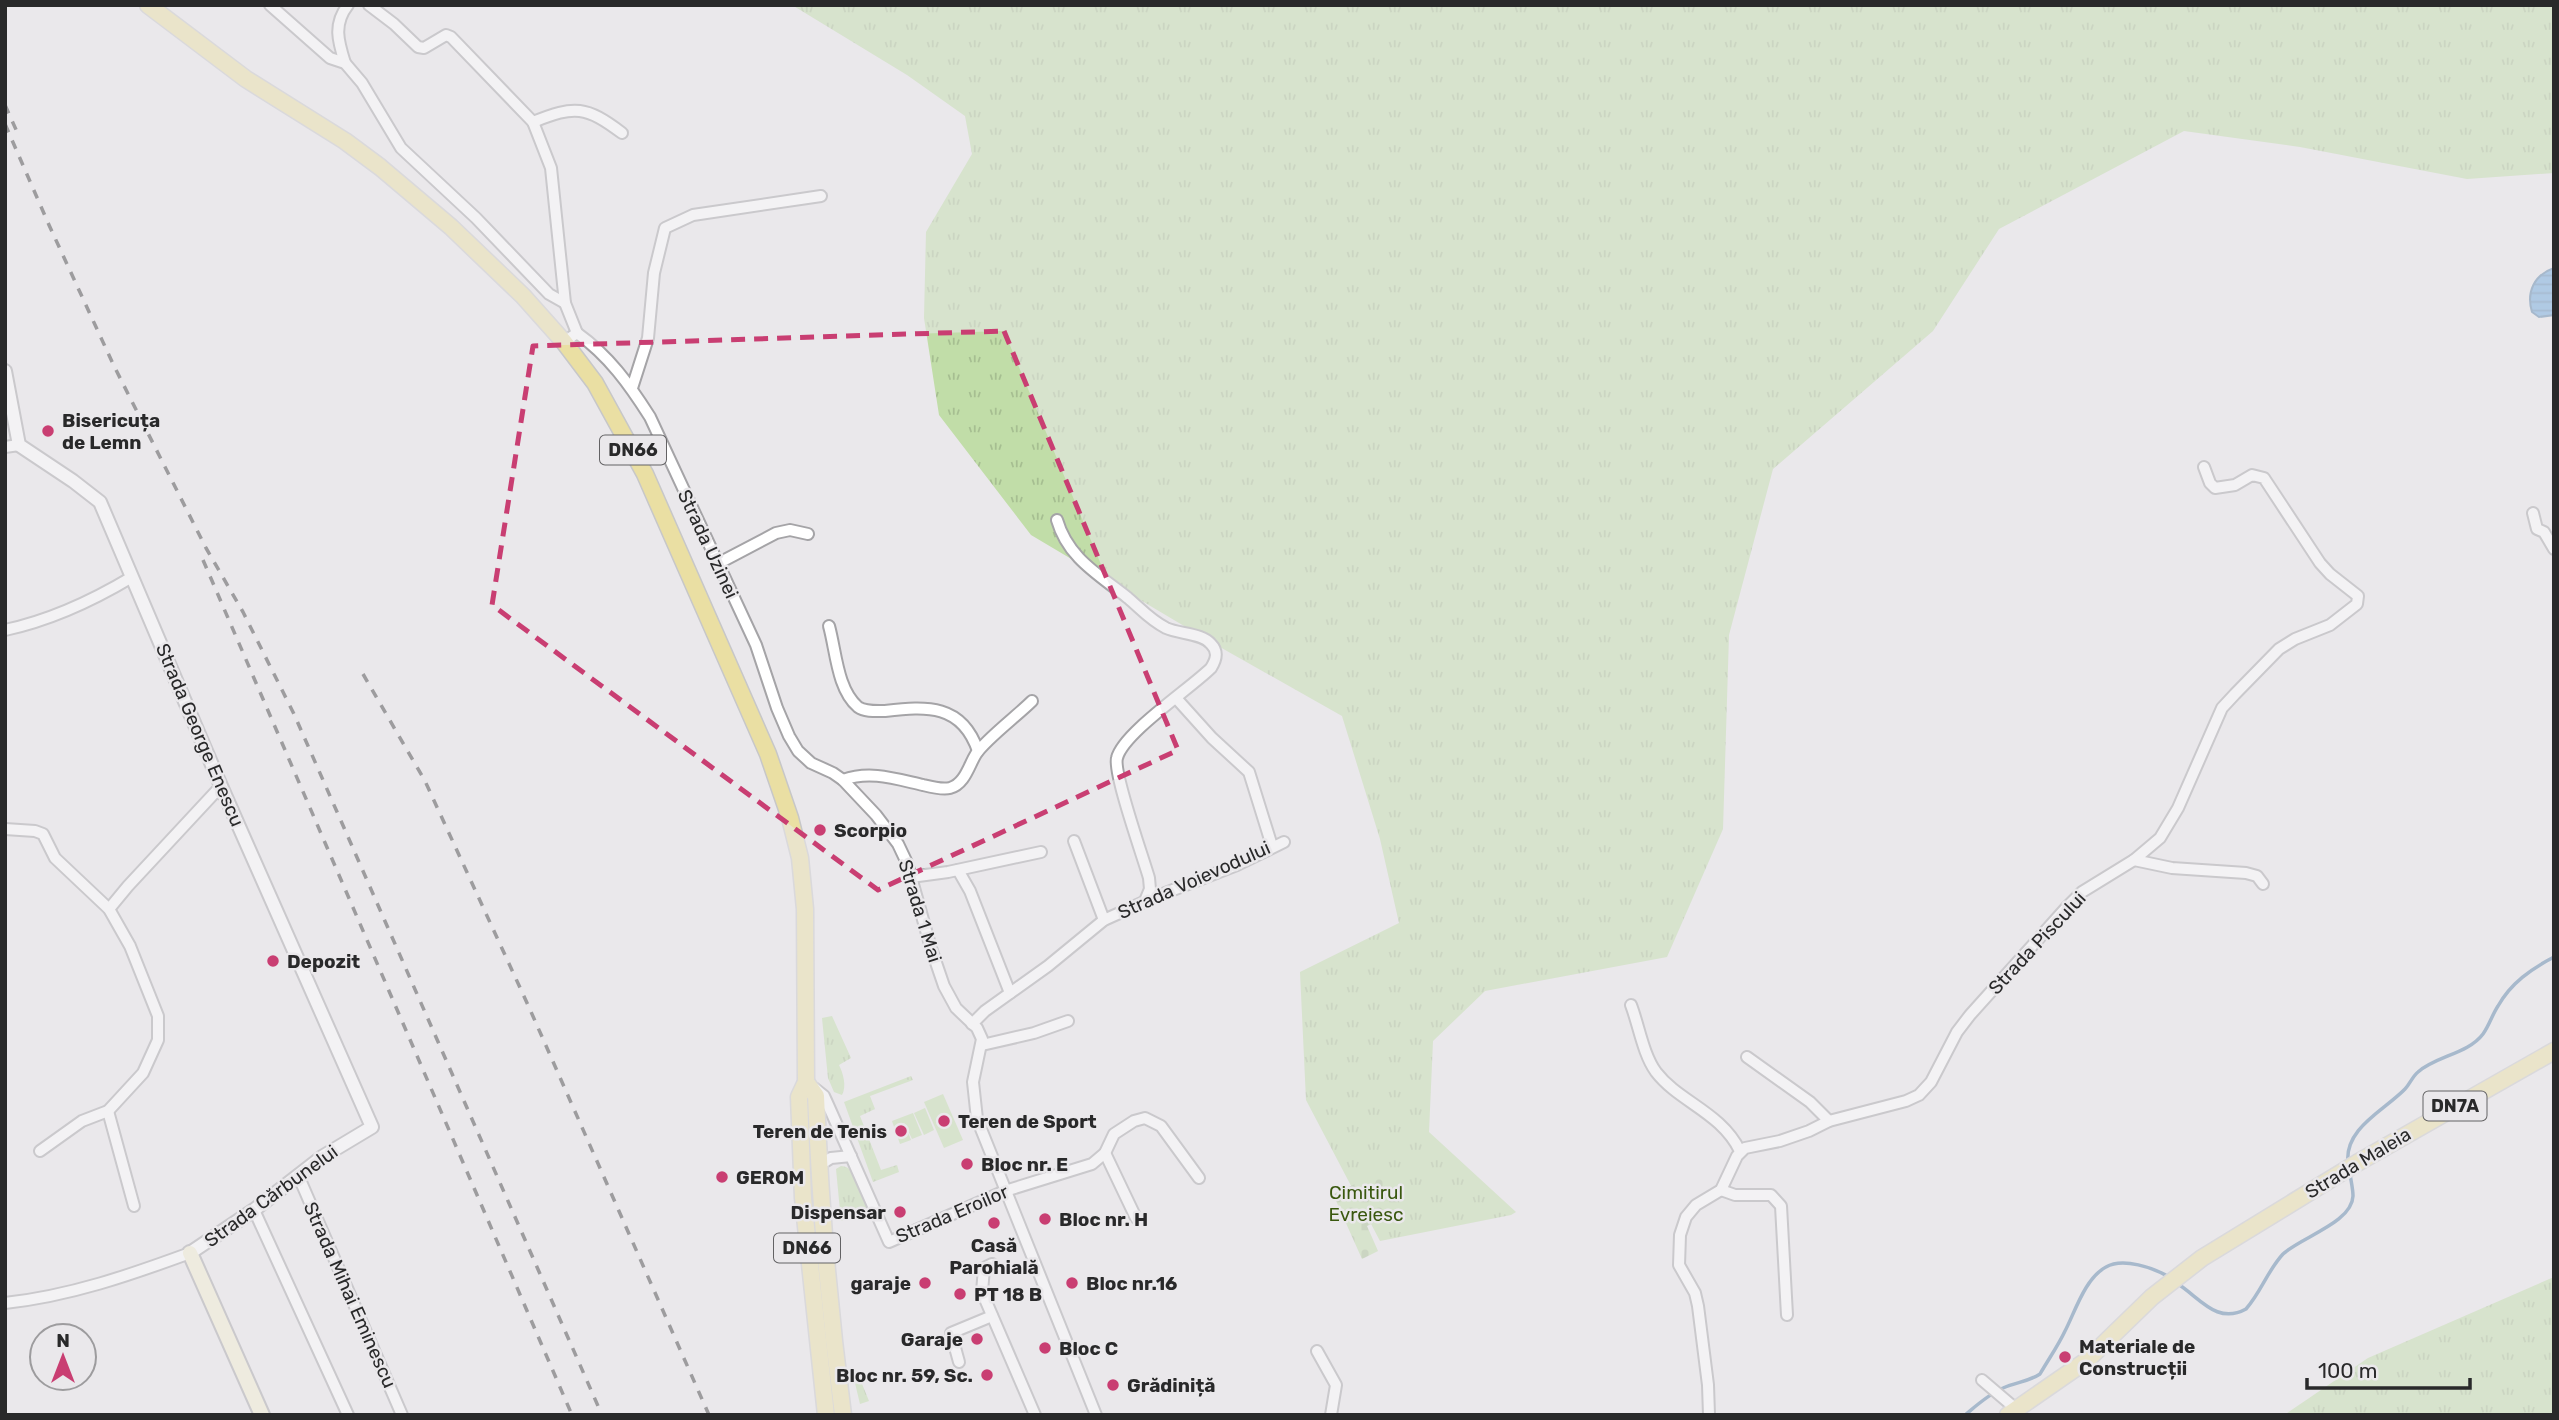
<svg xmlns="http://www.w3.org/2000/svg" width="2559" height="1420" viewBox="0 0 2559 1420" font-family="Rubik,sans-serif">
<defs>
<pattern id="grass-tufts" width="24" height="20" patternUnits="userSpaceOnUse" patternTransform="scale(1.75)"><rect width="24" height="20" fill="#c1dda8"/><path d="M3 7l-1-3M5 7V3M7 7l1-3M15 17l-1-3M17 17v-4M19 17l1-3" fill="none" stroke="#a6be91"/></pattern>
<pattern id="cemetery-stones" width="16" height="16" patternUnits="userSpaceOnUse" patternTransform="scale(1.75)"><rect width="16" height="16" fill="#c1dda8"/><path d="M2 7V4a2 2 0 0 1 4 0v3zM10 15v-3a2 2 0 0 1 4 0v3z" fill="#a6be91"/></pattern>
<pattern id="water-rules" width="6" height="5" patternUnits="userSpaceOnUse" patternTransform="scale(1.75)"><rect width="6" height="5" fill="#6ba6dc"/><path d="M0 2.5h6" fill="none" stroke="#5887b3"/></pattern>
</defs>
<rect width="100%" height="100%" fill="#eae8eb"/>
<g fill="url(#grass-tufts)">
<polygon points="792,5 2554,5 2554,173 2467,179 2300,147 2184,131 1999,229 1933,331 1773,469 1729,635 1723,829 1667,957 1485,991 1433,1041 1429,1132 1516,1212 1511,1215 1380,1241 1306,1100 1300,972 1399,923 1380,839 1342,716 1211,642 1031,535 939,415 924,318 926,232 972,154 965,116 907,75"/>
<path d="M832,1016L851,1058L839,1065C843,1073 847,1086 842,1095L834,1092L828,1078L822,1018Z"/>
<polygon points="911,1076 913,1080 870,1096 875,1109 860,1116 881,1170 897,1165 899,1172 873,1182 844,1102"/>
<polygon points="804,1100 809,1100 836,1415 831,1415 814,1261"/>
<path d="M841,1166C859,1167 863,1195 869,1210L841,1221L836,1169Z"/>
<polygon points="2554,1277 2554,1415 2284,1415 2368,1358"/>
<polygon points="860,1379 869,1401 860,1404 855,1383"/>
</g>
<polygon fill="url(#cemetery-stones)" points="1384,1171 1401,1210 1367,1226 1378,1251 1362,1259 1333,1194"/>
<g fill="#c1dda8">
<polygon points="943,1094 963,1140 944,1148 924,1102"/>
<polygon points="925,1108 934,1130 924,1135 914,1113"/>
<polygon points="913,1113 922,1135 912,1139 904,1122 911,1140 900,1144 892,1121"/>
</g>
<path fill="url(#water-rules)" stroke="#5780a7" stroke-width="2" d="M2554,268V315L2539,317L2532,312C2526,292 2534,275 2554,268Z"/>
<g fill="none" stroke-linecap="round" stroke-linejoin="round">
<g stroke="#5780a7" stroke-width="3.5">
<path d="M2348,1163C2344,1128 2385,1110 2405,1089C2410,1084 2412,1077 2418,1072C2436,1056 2468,1054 2483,1034C2489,1026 2492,1015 2498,1006C2511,983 2531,969 2554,957"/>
<path d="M2178,1284C2200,1298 2217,1325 2246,1309C2261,1292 2268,1270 2283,1254C2301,1237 2352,1223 2353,1196C2353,1189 2351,1181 2350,1174"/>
<path d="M1965,1415C1977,1405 1989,1394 2003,1388C2016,1382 2028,1382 2040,1374C2048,1360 2058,1346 2065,1331C2075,1312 2085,1278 2106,1267C2123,1257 2154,1268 2169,1277"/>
</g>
<defs>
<g id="minor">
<polyline points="270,5 330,58 345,63 362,83 401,148 476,218 549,294 565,303"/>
<polyline points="369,5 394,24 418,47 424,48 446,35 451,37 533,122 551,168 565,303 577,333"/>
<path d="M345,63C338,41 333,24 348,5"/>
<path d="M533,122C575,105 586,106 622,133"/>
<path d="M564,342L577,333C609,356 629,384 650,417L756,645L777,708L789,736L798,751L811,763L833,773L843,780L876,815L898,844L907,863L931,948L944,986L956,1008L977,1028L982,1039L973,1082L977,1119L1096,1415"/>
<polyline points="632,388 648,338 654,273 665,228 693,215 821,196"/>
<polyline points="5,447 19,445"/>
<polyline points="2533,513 2537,529 2544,532 2554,549"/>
<path d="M1057,520C1068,558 1098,574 1128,598C1141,609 1150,620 1166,628C1179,634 1202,633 1211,644C1219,652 1216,660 1211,668C1191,688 1123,733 1117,758C1113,773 1143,857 1149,878L1150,889L1145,901"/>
<polyline points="719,563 776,533 790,530 808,534"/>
<path d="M829,626C836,651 837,689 858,707C865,712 877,711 885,711C927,706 962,704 978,751"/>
<path d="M5,630C52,620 92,601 132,577"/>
<polyline points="1176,698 1212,738 1249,772 1272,846"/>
<path d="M843,780C870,770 896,779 923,785C931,787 942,790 950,788C965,784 969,765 976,754C985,740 1018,715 1032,701"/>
<polyline points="5,829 35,831 43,834 55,858 109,909 130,946 158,1016 158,1040 143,1073 108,1111 82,1121 40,1151"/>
<polyline points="1074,841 1104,920"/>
<polyline points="2134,860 2172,868 2246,873 2257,876 2263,884"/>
<polyline points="958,870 970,891 1010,993"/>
<polyline points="911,877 948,872 1041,852"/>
<polyline points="109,909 128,886 221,786"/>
<path d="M1631,1005C1639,1026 1643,1054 1656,1072C1679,1102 1721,1112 1740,1151"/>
<polyline points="972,1024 985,1011 1048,966 1104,920 1155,897 1237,865 1284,842"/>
<polyline points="982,1045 1034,1033 1068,1021"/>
<polyline points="1747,1057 1810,1102 1829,1121"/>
<polyline points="814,1088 824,1096 829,1107 889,1242 1005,1191 1092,1164 1105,1153 1114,1134 1134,1121 1145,1118 1161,1126 1199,1178"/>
<polyline points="108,1111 134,1206"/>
<polyline points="1105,1153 1136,1218"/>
<polyline points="818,1166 831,1158 851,1156"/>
<polyline points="298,1175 402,1415"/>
<polyline points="1721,1190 1735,1195 1771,1195 1781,1206 1787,1315"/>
<polyline points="254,1210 348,1415"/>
<polyline points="992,1264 984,1268 982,1292 1035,1415"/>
<path d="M5,1303C70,1296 130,1275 190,1253"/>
<polyline points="1317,1351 1336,1385 1331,1415"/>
<polyline points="959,1362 951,1333 992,1316"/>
<polyline points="1982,1380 2016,1409"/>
<polyline points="1709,1415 1708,1385 1698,1306 1695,1293 1679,1265 1680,1235 1686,1217 1696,1205 1721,1190 1737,1156 1745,1148 1780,1141 1809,1131 1829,1121 1906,1101 1919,1095 1931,1082 1957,1032 1970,1015 2066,908 2082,892 2134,860 2160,838 2178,808 2222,708 2235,694 2279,649 2295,639 2330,625 2357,604 2358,596 2330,574 2320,563 2264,478 2252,475 2235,485 2215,488 2210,483 2204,467"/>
</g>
<polyline id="tertiary" points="5,371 19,445 73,481 100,502 221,786 372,1127 322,1157 254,1210 190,1253"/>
<polyline id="secondary" points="190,1253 262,1415"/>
<g id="primary">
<polyline points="148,5 246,79 345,141 380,167 451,227 523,296 564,342 595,383 645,474 768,754 790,818 800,858 805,909 806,1082 799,1097 803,1198 826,1415"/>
<path d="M806,1082L816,1096C820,1203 829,1309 843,1415"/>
<polyline points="2008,1415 2086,1361 2152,1297 2202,1258 2357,1163 2554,1051"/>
</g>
</defs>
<use href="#minor" stroke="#a5a4a7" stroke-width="14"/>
<use href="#tertiary" stroke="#a5a4a7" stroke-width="16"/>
<use href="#secondary" stroke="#a5a4a7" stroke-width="18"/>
<use href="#primary" stroke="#c7c7c8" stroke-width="19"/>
<use href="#minor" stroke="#fff" stroke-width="10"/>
<use href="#tertiary" stroke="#fff" stroke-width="12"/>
<use href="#secondary" stroke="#f4efd1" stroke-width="14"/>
<use href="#primary" stroke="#eadfa3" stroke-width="16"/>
<g stroke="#404041" stroke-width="3.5" stroke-dasharray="9 9" stroke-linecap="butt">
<polyline points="5,105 18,134"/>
<polyline points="5,124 49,225 114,366 206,548 243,612 294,714 602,1415"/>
<polyline points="203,560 572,1415"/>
<polyline points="363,674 425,781 528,1005 709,1415"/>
</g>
</g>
<path d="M0 0H2559V1420H0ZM1004,331L1178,750L878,890L492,605L533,346Z" fill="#eae8eb" fill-opacity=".55" fill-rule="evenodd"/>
<path fill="none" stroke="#c93e72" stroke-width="5" stroke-dasharray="14 9" stroke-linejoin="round" d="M1004,331L1178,750L878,890L492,605L533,346Z"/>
<g fill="#c93e72" stroke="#eae8eb" stroke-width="2.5">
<circle cx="48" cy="431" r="7"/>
<circle cx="820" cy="830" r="7"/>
<circle cx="273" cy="961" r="7"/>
<circle cx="944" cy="1121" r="7"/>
<circle cx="901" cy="1131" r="7"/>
<circle cx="967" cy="1164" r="7"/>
<circle cx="722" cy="1177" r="7"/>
<circle cx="900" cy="1212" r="7"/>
<circle cx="1045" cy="1219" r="7"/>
<circle cx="994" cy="1223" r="7"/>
<circle cx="925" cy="1283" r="7"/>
<circle cx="1072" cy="1283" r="7"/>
<circle cx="960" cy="1294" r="7"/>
<circle cx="977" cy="1339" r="7"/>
<circle cx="1045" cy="1348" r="7"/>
<circle cx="2065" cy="1357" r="7"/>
<circle cx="987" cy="1375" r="7"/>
<circle cx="1113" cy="1385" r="7"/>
</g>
<g text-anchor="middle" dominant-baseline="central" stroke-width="5" stroke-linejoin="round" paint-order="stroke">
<g fill="#eae8eb" stroke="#636264" stroke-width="2">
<rect x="600" y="435.5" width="66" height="29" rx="5"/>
<rect x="2423.5" y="1091.5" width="63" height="29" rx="5"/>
<rect x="774" y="1233.5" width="66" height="29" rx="5"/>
</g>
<g font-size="18" font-weight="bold" fill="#29292a">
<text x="633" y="450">DN66</text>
<text x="2455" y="1106">DN7A</text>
<text x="807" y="1248">DN66</text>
</g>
<g font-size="19" font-weight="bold" fill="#29292a" stroke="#eae8eb" text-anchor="start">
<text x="62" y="420">Bisericuța<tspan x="62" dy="22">de Lemn</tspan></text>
<text x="834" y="830">Scorpio</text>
<text x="287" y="961">Depozit</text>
<text x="958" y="1121">Teren de Sport</text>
<text x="887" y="1131" text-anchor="end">Teren de Tenis</text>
<text x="981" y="1164">Bloc nr. E</text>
<text x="736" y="1177">GEROM</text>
<text x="886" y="1212" text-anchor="end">Dispensar</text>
<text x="1059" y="1219">Bloc nr. H</text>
<text x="994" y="1245" text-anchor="middle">Casă<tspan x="994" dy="22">Parohială</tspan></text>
<text x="911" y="1283" text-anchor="end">garaje</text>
<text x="1086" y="1283">Bloc nr.16</text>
<text x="974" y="1294">PT 18 B</text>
<text x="963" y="1339" text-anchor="end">Garaje</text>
<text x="2079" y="1346">Materiale de<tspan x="2079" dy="22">Construcții</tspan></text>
<text x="1059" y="1348">Bloc C</text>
<text x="973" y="1375" text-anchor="end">Bloc nr. 59, Sc.</text>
<text x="1127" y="1385">Grădiniță</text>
</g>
<g font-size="19" fill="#29292a" stroke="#eae8eb">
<text transform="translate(708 544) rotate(65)">Strada Uzinei</text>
<text transform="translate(200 735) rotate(67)">Strada George Enescu</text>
<text transform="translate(1194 880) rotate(-24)">Strada Voievodului</text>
<text transform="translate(920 911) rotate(73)">Strada 1 Mai</text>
<text transform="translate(2037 943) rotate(-47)">Strada Piscului</text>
<text transform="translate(2358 1163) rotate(-31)">Strada Maleia</text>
<text transform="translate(271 1196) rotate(-36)">Strada Cărbunelui</text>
<text transform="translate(952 1214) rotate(-23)">Strada Eroilor</text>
<text transform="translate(350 1295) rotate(66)">Strada Mihai Eminescu</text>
</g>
<g font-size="19" fill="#3a580f" stroke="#eae8eb">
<text x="1366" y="1192">Cimitirul<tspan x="1366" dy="22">Evreiesc</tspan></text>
</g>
</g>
<rect width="2559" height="1420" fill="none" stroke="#29292a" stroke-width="14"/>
<g transform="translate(63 1357)"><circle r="33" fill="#eae8eb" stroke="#9d9c9e" stroke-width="2"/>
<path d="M0-5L12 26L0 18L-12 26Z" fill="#c93e72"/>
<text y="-10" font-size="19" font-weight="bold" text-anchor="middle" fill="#29292a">N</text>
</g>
<path d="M2307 1378v10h163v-10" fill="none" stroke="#29292a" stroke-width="3.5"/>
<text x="2318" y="1378" font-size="21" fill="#29292a" stroke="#eae8eb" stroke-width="5" paint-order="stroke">100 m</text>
</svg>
